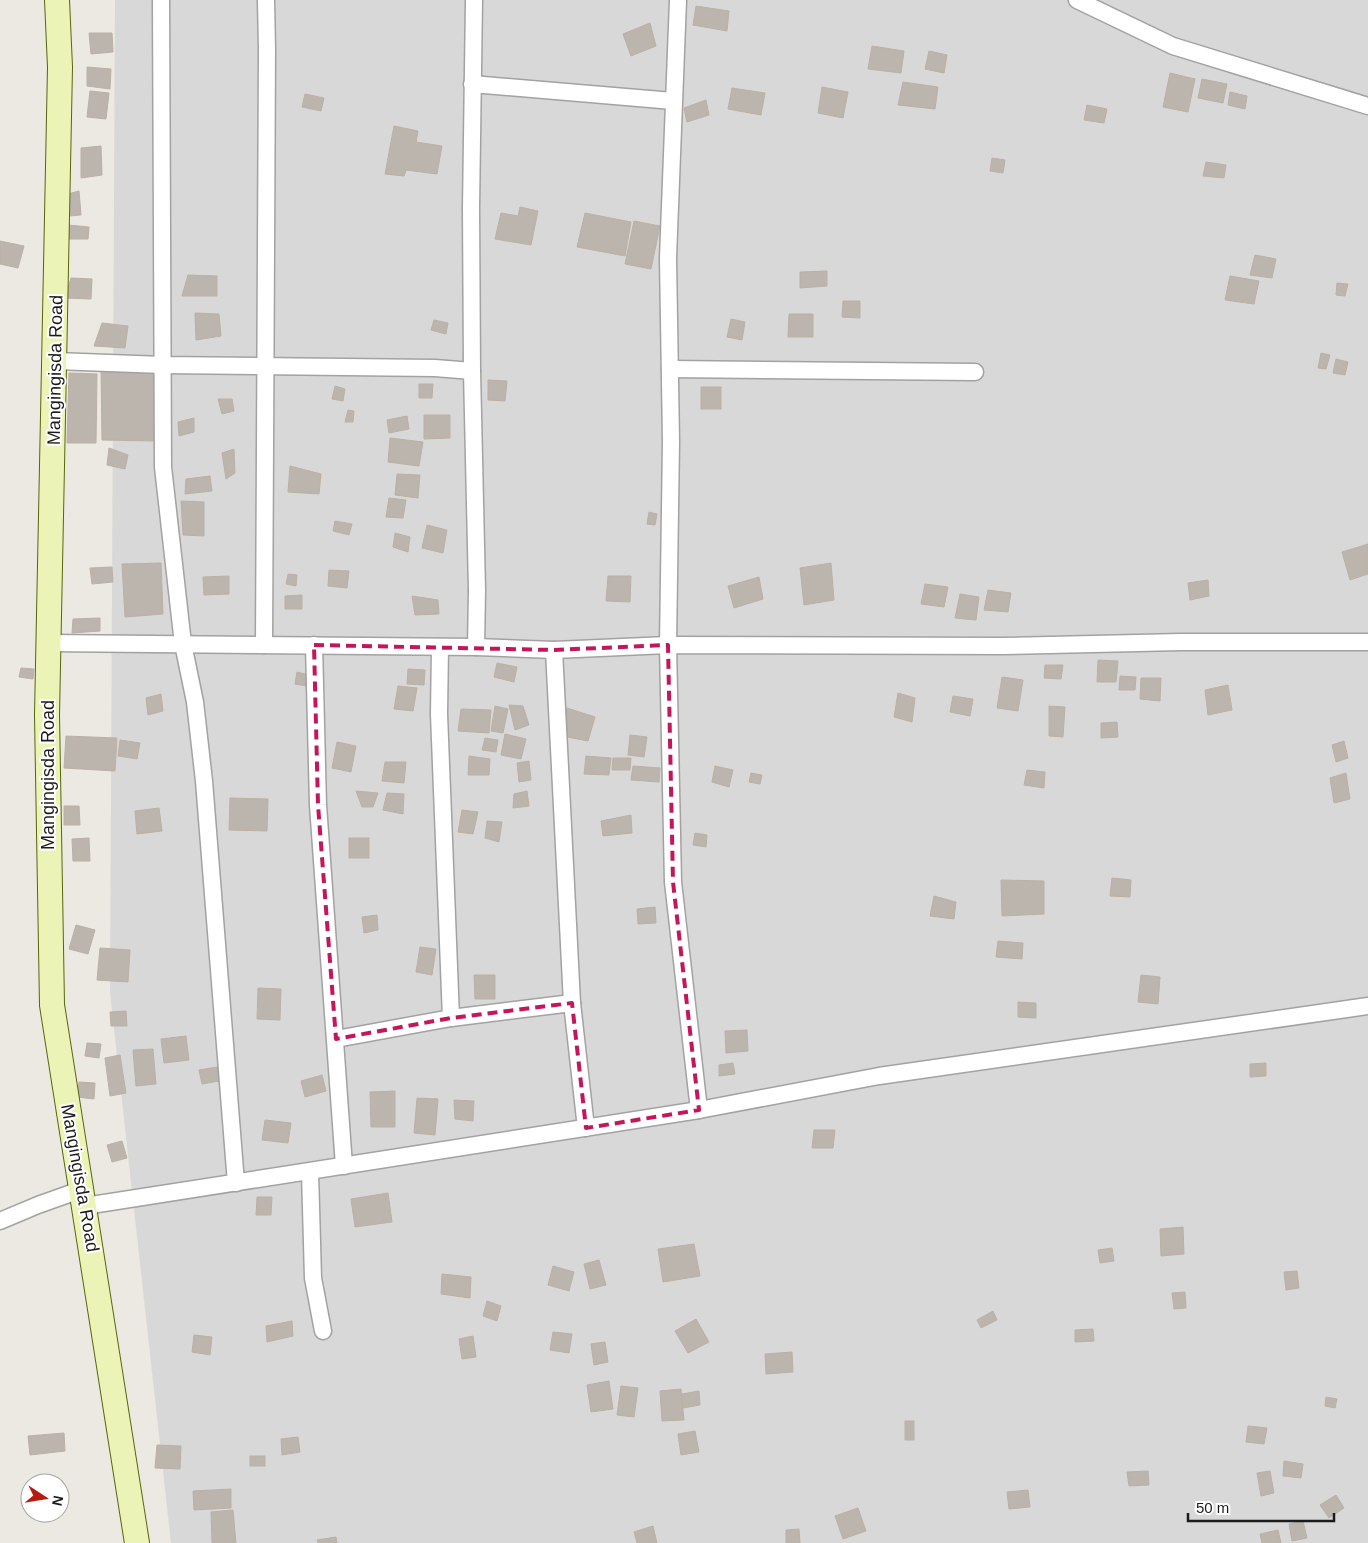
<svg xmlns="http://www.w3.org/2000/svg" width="1368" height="1543" viewBox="0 0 1368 1543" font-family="Helvetica,sans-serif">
<rect width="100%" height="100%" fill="#ebe9e1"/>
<polygon fill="#d9d8d8" points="115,0 1368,0 1368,1543 171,1543 110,993"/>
<g fill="#bbb5ae" stroke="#bcb0a4">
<polygon points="696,6 729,11 727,31 693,25"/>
<polygon points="650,23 656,46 631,56 623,34"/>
<polygon points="89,33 112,33 113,52 91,54"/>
<polygon points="872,46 904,51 901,73 868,69"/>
<polygon points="929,51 947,55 944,73 925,69"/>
<polygon points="87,67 111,69 110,89 87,86"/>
<polygon points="1170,73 1195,79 1188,112 1163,107"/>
<polygon points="1202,79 1227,84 1223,103 1198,98"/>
<polygon points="903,82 938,87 935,109 898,105"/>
<polygon points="822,87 848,92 843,118 818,113"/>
<polygon points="732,88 765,93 761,115 728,109"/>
<polygon points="90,91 109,93 106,119 87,117"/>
<polygon points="1230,92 1247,96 1245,109 1228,105"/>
<polygon points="305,94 324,98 321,111 302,107"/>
<polygon points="706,100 709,115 687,122 684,108"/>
<polygon points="1087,105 1107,109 1104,123 1084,120"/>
<polygon points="394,126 418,131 416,142 442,146 437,174 406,170 404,176 385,174"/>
<polygon points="101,146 102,175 81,178 81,148"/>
<polygon points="992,158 1005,160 1003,173 990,171"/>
<polygon points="1206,162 1226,165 1224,178 1203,176"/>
<polygon points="79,191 81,215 69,216 68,194"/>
<polygon points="520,207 538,211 531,245 495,239 501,213 518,216"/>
<polygon points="585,213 631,222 625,256 577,247"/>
<polygon points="634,221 660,226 651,269 625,264"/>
<polygon points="68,225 89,227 88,239 66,239"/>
<polygon points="0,241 24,246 18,268 0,264"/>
<polygon points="1255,255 1276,259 1272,278 1250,275"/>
<polygon points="827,271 827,286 800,288 800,272"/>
<polygon points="188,275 217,276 217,296 182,296"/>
<polygon points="1230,276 1259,281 1254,304 1225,300"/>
<polygon points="71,278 92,279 91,299 65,298"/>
<polygon points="1337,283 1348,284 1345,296 1336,295"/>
<polygon points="843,301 860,301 860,318 842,317"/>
<polygon points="195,313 219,314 221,336 196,340"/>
<polygon points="789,314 813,314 813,337 788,337"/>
<polygon points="731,319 745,322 742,340 727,337"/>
<polygon points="434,320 448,323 446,334 431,330"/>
<polygon points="102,323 128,326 125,348 94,346"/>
<polygon points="1321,353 1330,355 1326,369 1318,368"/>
<polygon points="1336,359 1348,362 1345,375 1333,373"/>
<polygon points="101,370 156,373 155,441 102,440"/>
<polygon points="69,373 97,374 96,443 67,443"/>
<polygon points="488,380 507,381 505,401 488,400"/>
<polygon points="419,384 433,384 432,398 419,398"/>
<polygon points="335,386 345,389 343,401 332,399"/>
<rect x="701" y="387" width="20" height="22"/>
<polygon points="218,399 232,399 234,411 222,414"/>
<polygon points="348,410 354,411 353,422 345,422"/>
<polygon points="424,415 450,415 450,438 424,439"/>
<polygon points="407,416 409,429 389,433 387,420"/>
<polygon points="194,418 194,432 179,436 178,422"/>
<polygon points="390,438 423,442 419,466 388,462"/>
<polygon points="109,448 128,455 125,469 107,465"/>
<polygon points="234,449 235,473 226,479 222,453"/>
<polygon points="290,466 321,474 319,494 288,492"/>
<polygon points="397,474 420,475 418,498 395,495"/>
<polygon points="210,476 212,491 185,494 186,479"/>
<polygon points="389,498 406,500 403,518 386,517"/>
<polygon points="181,501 204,502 204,536 183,535"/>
<polygon points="649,512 657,514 655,525 647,524"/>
<polygon points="335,521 352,524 349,535 333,531"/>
<polygon points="427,525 447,530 443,553 422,548"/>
<polygon points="395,533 410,537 408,552 393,547"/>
<polygon points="1368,544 1368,574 1350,580 1342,552"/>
<polygon points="161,563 163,614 125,617 122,564"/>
<polygon points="831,563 834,600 804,605 800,568"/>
<polygon points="112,567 113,582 92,584 90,568"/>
<polygon points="329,570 349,571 347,588 328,586"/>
<polygon points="288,574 297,575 296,586 286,584"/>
<polygon points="229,576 229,594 204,595 203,577"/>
<polygon points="608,576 631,576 630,602 606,601"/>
<polygon points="759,577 763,599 734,608 728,586"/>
<polygon points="1208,580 1209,596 1190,600 1188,583"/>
<polygon points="925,584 948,587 944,607 921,604"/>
<polygon points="988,590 1011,593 1008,612 984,610"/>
<polygon points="960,594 979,597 976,620 955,618"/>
<polygon points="302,595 302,609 285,609 285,596"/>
<polygon points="412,596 438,600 439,614 415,615"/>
<polygon points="100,618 100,631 72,633 73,619"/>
<polygon points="1098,660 1118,661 1116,682 1097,682"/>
<polygon points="497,663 517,667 514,682 494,677"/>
<polygon points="1045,665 1063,665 1061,679 1044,678"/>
<polygon points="21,668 34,669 33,679 19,677"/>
<polygon points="408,669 425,670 424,685 407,684"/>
<polygon points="297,672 309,675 307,686 295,684"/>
<polygon points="1120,676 1136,677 1135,690 1119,690"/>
<polygon points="1002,677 1023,680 1018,711 997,708"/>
<polygon points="1141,678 1161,678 1160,701 1140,699"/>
<polygon points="1228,685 1232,710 1208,715 1205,690"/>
<polygon points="398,686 417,688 413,711 394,709"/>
<polygon points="898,693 915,698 912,722 894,717"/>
<polygon points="161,694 163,711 148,715 146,698"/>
<polygon points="953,696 973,699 970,716 950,712"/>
<polygon points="509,705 523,706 529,725 515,730"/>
<polygon points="495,706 508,709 503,733 491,731"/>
<polygon points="1049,706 1065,707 1063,737 1049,736"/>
<polygon points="567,708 595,717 588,741 562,736"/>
<polygon points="461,709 491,710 489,733 458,731"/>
<polygon points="1117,722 1118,737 1101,738 1101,723"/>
<polygon points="505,734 526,739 521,759 501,755"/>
<polygon points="630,735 647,737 644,757 628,755"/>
<polygon points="66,736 117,738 115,771 64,768"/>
<polygon points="485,738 498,740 496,752 482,750"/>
<polygon points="120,740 140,743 137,759 118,756"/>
<polygon points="1344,741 1348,758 1336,762 1332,745"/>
<polygon points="337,742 356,746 351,772 332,768"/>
<polygon points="469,756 490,759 489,775 468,775"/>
<polygon points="586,756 611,758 609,775 584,774"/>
<polygon points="613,758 631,758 630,770 612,770"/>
<polygon points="529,761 531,780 519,782 517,763"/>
<polygon points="385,762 406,762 404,783 382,781"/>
<polygon points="633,766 660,768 659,782 631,780"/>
<polygon points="715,766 733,770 729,787 712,782"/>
<polygon points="1027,770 1045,772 1044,788 1024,785"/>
<polygon points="751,773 762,775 760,784 749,782"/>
<polygon points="1346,773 1350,799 1334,803 1330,778"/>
<polygon points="356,791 378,793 373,807 362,807"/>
<polygon points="527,791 529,806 513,808 514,794"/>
<polygon points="387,793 404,794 403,814 383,810"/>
<polygon points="230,798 268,799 267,831 229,830"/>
<polygon points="64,806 79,806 80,825 64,825"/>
<polygon points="159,808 162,831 137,834 135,811"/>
<polygon points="462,810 478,812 473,834 458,832"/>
<polygon points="631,815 632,833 603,836 601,821"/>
<polygon points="487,821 502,822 499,842 485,838"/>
<polygon points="695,833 707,835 706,847 693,845"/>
<polygon points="89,838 90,861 73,861 72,839"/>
<rect x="349" y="838" width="20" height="20"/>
<polygon points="1112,878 1131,880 1130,897 1110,896"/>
<polygon points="1001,880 1044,881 1044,914 1002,916"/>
<polygon points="934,896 956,902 954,919 930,916"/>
<polygon points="655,907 656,923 638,924 637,909"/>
<polygon points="377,915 378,930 364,933 362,917"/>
<polygon points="76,925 95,930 88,954 69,949"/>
<polygon points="998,941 1023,943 1022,959 996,957"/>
<polygon points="420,947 436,949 432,975 416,972"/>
<polygon points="100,948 130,950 128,982 97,980"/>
<polygon points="474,975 495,975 495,999 475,999"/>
<polygon points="1141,975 1160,977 1158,1004 1138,1002"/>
<polygon points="258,988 281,989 280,1020 257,1019"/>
<polygon points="1018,1002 1036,1003 1036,1018 1018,1017"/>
<polygon points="126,1011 127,1026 111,1026 110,1012"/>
<polygon points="747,1030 748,1051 726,1053 725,1031"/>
<polygon points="186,1036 189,1060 164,1063 161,1039"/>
<polygon points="87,1043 101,1044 99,1058 85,1056"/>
<polygon points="153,1049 156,1084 136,1086 133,1050"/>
<polygon points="120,1055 126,1093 110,1096 105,1058"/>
<polygon points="733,1063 735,1074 719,1076 719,1065"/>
<polygon points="1266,1063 1266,1076 1250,1077 1250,1064"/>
<polygon points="217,1067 219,1081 202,1084 199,1070"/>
<polygon points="322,1075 326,1091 305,1097 301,1081"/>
<polygon points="79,1082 95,1083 94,1099 77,1097"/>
<polygon points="395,1091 395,1127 371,1127 370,1092"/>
<polygon points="417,1098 438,1099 435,1135 414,1133"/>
<polygon points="454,1100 474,1101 473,1121 455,1119"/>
<polygon points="265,1120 291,1123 288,1143 262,1140"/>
<polygon points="814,1130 835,1130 833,1148 812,1148"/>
<polygon points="122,1141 127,1158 112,1162 107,1145"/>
<polygon points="388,1193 392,1222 355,1227 351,1199"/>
<polygon points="257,1197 272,1197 271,1215 256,1215"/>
<polygon points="1183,1227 1184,1254 1161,1256 1160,1229"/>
<polygon points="694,1244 700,1276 663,1282 658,1249"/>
<polygon points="1112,1248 1114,1261 1100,1263 1098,1250"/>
<polygon points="599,1260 606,1285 590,1289 584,1264"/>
<polygon points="553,1266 574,1272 569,1291 548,1285"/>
<polygon points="1297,1271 1299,1288 1286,1290 1284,1272"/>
<polygon points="442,1274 471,1277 470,1298 441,1294"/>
<polygon points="1185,1292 1186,1308 1174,1309 1172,1293"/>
<polygon points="487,1301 501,1306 497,1321 483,1316"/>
<polygon points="993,1311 997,1320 981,1328 977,1320"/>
<polygon points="696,1319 709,1342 688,1353 675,1331"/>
<polygon points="292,1321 293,1336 267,1342 266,1326"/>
<polygon points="1093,1329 1094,1341 1075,1342 1075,1330"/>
<polygon points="553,1332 572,1334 569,1353 550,1350"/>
<polygon points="194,1335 212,1337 210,1355 192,1352"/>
<polygon points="473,1336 476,1357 462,1359 459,1339"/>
<polygon points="605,1342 608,1362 594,1365 591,1344"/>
<polygon points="792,1352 793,1372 766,1374 765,1354"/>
<polygon points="609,1381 613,1409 591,1412 587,1385"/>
<polygon points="621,1386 638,1388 634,1417 617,1415"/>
<polygon points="681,1389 684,1420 662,1421 660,1391"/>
<polygon points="699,1391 700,1405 683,1408 682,1394"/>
<polygon points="1326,1397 1337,1399 1335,1408 1325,1406"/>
<rect x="905" y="1421" width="9" height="19"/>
<polygon points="1248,1426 1267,1428 1264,1444 1246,1442"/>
<polygon points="695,1431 699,1452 681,1455 678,1434"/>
<polygon points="64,1433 65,1451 30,1455 28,1436"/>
<polygon points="298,1437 300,1452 282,1455 281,1439"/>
<polygon points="157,1445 181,1446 180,1469 155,1468"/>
<rect x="250" y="1456" width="15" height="10"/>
<polygon points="1284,1461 1303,1464 1301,1478 1283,1476"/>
<polygon points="1148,1471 1149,1485 1129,1486 1127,1472"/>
<polygon points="1270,1471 1274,1493 1261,1496 1257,1473"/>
<polygon points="231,1489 231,1508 194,1510 193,1491"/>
<polygon points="1028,1490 1030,1507 1009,1509 1007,1492"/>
<polygon points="1336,1495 1344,1508 1329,1518 1320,1505"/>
<polygon points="858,1508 866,1531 843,1539 835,1516"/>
<polygon points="233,1510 236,1543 212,1543 211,1512"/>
<polygon points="1303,1521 1307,1538 1292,1541 1289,1524"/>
<polygon points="653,1526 657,1543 637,1543 634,1532"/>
<polygon points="799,1529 800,1543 786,1543 786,1530"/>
<polygon points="1278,1530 1281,1543 1262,1543 1260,1534"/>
<polygon points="336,1537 337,1543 318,1543 317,1540"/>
</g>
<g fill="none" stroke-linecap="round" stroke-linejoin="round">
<defs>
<g id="street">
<polyline points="161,0 163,467 183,644 195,702 204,781 236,1183"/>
<polyline points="678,0 668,258 671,442 668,645 673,882 699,1110"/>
<polyline points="1077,0 1173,46 1368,106"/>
<polyline points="472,84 673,101"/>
<polyline points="55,361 163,365 435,368 472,371 477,590 476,647"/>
<polyline points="670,369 975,372"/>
<polyline points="472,371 471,208 474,0"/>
<polyline points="48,643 476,647 554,650 668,645 1003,646 1181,642 1368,642"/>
<polyline points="264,645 267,50 266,0"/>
<polyline points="314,645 318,805 344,1166"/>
<polyline points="554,650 572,1003"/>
<polyline points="451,1018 572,1003 586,1128"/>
<polyline points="336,1039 451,1018 439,714 440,647"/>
<polyline points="310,1172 313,1278 323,1331"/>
<polyline points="85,1206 699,1110 879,1076 1368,1006"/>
<polyline points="0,1221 38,1205 80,1190"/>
</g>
<polyline id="secondary" points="57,0 60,67 47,715 52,1005 137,1543"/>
</defs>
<use href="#street" stroke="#a2a2a2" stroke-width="19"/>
<use href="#secondary" stroke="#57660d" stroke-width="26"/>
<use href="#street" stroke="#fff" stroke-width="16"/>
<use href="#secondary" stroke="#ecf3b7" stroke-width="24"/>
</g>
<path fill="none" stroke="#c2185b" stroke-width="4" stroke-dasharray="10 6" stroke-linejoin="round" d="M314,645L554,650L668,645L673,882L699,1110L586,1128L572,1003L451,1018L336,1039L318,805Z"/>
<g text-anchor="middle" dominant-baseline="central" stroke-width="4" stroke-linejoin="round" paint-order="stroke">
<g font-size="18" fill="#1b1b1b" stroke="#fff">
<text transform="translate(55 370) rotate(-89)">Mangingisda Road</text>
<text transform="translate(48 775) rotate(-90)">Mangingisda Road</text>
<text transform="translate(80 1178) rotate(80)">Mangingisda Road</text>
</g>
</g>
<g transform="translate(45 1498) rotate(102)"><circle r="24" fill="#ffffff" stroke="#a4a4a4"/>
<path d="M0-4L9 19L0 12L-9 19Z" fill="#b51b10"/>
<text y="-8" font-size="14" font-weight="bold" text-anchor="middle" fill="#1b1b1b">N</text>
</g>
<path d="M1188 1513v8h146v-8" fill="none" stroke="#1b1b1b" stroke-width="2.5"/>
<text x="1196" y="1513" font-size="15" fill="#1b1b1b" stroke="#ffffff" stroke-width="4" paint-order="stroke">50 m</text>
</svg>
